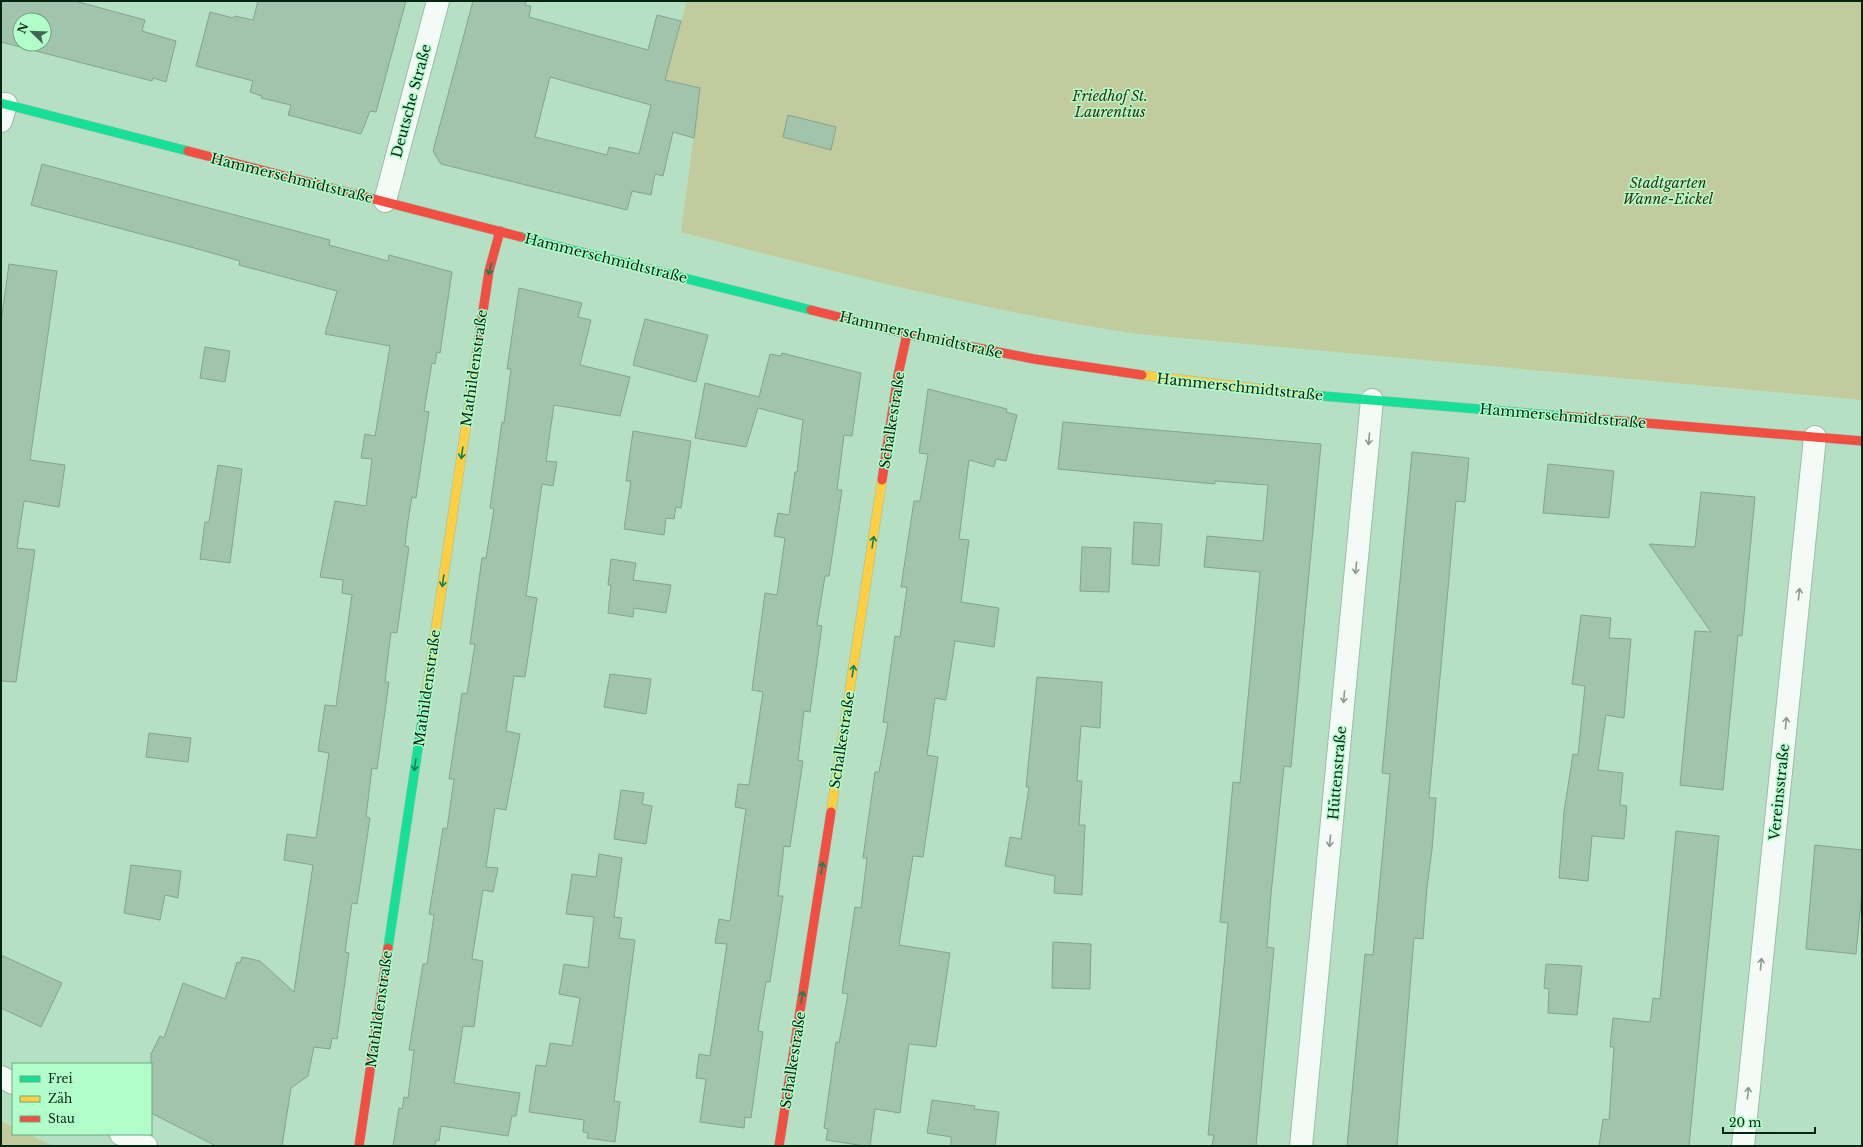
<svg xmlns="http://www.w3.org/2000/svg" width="1863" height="1147" viewBox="0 0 1863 1147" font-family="'Libre Baskerville',serif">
<rect width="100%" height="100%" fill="#b6e0c3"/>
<g fill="#c2cb9e">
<path d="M687,1H1862V400L1138,334C983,311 832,271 681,232L700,88L665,80Z"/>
<polygon points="1,1121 13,1127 13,1134 28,1134 53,1146 1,1146"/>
</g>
<g fill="#a2c3ac" stroke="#83a48e" fill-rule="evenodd">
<path d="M1,1H75L145,20L142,31L176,41L166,82L153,78L152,81L1,42ZM20,20H44V44H20Z"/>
<polygon points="258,1 406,1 376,112 370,111 361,134 288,115 291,105 261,98 262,96 250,92 253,81 196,66 210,12 233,18 235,16 253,20"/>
<path d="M473,1H526L525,5L531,6L529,17L648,50L657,15L681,21L665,80L700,88L694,138L673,132L663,176L655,174L651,195L632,191L627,210L441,164L433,151ZM550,77L651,105L639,154L609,147L607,155L535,137Z"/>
<polygon points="788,115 836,127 831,150 783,137"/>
<polygon points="42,164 330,240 329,245 388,261 389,255 452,272 440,353 437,352 435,364 432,363 424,411 429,412 416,498 412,497 408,521 405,546 409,547 397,633 391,632 385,682 389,682 377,769 372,768 366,817 370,818 357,904 352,903 345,952 349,953 337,1039 332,1038 330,1049 314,1047 308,1076 291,1088 282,1146 216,1146 151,1113 151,1054 160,1036 164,1038 183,983 225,999 237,962 240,963 242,957 260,961 294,992 313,865 284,860 287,834 316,838 329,753 318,751 325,705 336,706 352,595 342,593 343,580 320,577 323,561 335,501 366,506 372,459 361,458 365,434 375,436 390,346 325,334 337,291 239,265 240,261 198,249 31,205"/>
<polygon points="9,264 57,271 30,460 65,465 59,507 24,501 17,548 35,550 16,682 1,681 1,322"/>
<polygon points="519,288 582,303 578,317 591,320 580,365 630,377 620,416 554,405 546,461 557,462 553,486 542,484 526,596 537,598 525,677 514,676 506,731 520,734 506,810 495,808 486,867 498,868 493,892 483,890 472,959 483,961 474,1027 463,1026 454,1083 520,1093 516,1116 512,1116 508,1136 441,1126 439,1141 436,1140 435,1146 393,1146 399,1108 402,1109 404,1097 408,1098 414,1050 409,1050 423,964 427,964 434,915 429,914 443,828 447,829 454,779 449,779 462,693 467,694 475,644 470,644 482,558 486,558 494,509 490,508 502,422 504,423 511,369 507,369"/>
<polygon points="645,319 708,335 696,382 633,365"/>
<polygon points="205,347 230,351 225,382 200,378"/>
<polygon points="782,353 861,373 852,436 844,435 837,490 842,490 829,576 825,576 817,625 822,626 810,712 804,711 798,760 803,761 790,847 784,846 778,896 783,896 770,982 766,982 758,1031 763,1032 751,1118 745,1117 744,1128 700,1122 706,1079 696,1078 699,1054 710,1056 727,944 715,943 719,919 730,921 746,809 735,807 738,784 749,785 763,692 752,690 765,593 777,595 785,538 774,536 778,513 789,515 795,472 797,472 803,420 758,408 746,447 695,438 705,383 759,397 770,354 781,356"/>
<polygon points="928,389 1007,409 1006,412 1017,415 1006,461 996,459 994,467 969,460 959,539 969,540 961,602 999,608 994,647 955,641 946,700 935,698 927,755 938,757 923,857 913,856 899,945 950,953 936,1047 909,1044 900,1113 875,1109 870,1146 865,1146 826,1140 828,1129 824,1128 836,1042 839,1043 848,994 842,993 855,907 861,908 867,858 863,858 875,772 879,772 888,723 883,722 895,636 900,637 907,587 901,587 914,501 920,501 928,454 919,453"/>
<polygon points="1063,422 1321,444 1291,767 1284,766 1271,894 1267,947 1274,948 1256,1146 1212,1146 1214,1135 1208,1135 1228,923 1220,922 1224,880 1233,782 1240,783 1260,572 1204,567 1207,536 1263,541 1268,485 1215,481 1215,484 1058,469"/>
<polygon points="633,431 691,441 681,508 676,507 674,519 666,518 664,535 624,529 631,481 626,481"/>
<polygon points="1412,452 1469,458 1465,502 1456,501 1429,798 1436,798 1432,850 1427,887 1423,939 1414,938 1397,1146 1347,1146 1365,954 1373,955 1390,774 1382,773"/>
<polygon points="1548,464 1614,471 1609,518 1543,513"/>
<polygon points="218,465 242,469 230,563 200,559 205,522 209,522"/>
<polygon points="1701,492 1755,497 1742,636 1738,635 1723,790 1680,785 1695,631 1711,632 1649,544 1695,547"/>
<polygon points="1134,522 1162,524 1159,566 1132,564"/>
<polygon points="1082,547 1111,548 1109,592 1080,591"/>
<polygon points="611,559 636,563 633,580 671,585 666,613 634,608 633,617 608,613 611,585 608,585"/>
<polygon points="1581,615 1611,618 1609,638 1631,639 1624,718 1606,715 1598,770 1623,773 1620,805 1627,806 1624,839 1592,836 1588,881 1559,878 1564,812 1573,754 1578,755 1585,686 1572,684"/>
<polygon points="610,674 651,679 646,714 604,707"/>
<polygon points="1037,677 1102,682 1100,728 1081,726 1077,781 1082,781 1079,825 1085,825 1082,895 1054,893 1055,876 1005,866 1010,837 1021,839 1029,787 1026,787"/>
<polygon points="149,733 191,738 188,762 146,757"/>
<polygon points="621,790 644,793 642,804 652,806 646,844 614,839"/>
<polygon points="1676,831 1719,836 1689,1146 1599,1146 1603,1119 1609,1120 1614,1047 1610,1047 1613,1018 1650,1022 1653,998 1660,999"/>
<polygon points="1815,845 1862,850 1862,892 1856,954 1806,949"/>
<polygon points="599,854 622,858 614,917 622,918 619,938 635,940 614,1101 620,1102 615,1142 587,1138 588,1133 583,1132 584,1120 529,1112 536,1065 546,1066 550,1043 572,1046 580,998 559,994 564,964 588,968 594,917 566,914 572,874 596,877"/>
<polygon points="131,865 181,871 178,898 165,895 160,920 124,913"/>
<polygon points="1053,942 1091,944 1090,989 1052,988"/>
<polygon points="1,955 62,983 41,1027 1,1008"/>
<polygon points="1546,964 1582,966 1577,1015 1548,1013 1549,989 1544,988"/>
<polygon points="932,1100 975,1106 974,1109 999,1112 995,1146 951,1146 951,1137 927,1133"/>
</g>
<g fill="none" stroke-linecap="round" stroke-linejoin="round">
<defs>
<g id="street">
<polyline points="1,121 6,104"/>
<polyline points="385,201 438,1"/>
<polyline points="1,1077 13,1083"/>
<polyline points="121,1134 146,1146"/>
<polyline points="1301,1146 1372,400"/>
<polyline points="1743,1146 1815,437"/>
</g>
<g id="fast">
<polyline points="1,103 188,151"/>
<polyline points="521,237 811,310"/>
<polyline points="1311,395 1561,416"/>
<polyline points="388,948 427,688"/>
</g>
<g id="slow">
<polyline points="1142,375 1311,395"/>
<polyline points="427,688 477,351"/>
<polyline points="831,812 882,480"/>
</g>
<g id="jam">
<polyline points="188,151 521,237"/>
<polyline points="811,310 907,334 1034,359 1142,375"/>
<polyline points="477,351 489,271 500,231"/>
<polyline points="1561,416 1862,441"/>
<polyline points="882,480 898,375 907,334"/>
<polyline points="359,1146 388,948"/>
<polyline points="779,1146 831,812"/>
</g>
</defs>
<use href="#street" stroke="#9cbda6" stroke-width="24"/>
<use href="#fast" stroke="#9cbda6" stroke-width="10"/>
<use href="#slow" stroke="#9cbda6" stroke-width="10"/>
<use href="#jam" stroke="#9cbda6" stroke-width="10"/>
<use href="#street" stroke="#f4faf6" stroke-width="22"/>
<use href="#fast" stroke="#16e098" stroke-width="9"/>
<use href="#slow" stroke="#ffcf43" stroke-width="9"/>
<use href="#jam" stroke="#f24e42" stroke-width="9"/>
</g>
<defs><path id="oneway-shaft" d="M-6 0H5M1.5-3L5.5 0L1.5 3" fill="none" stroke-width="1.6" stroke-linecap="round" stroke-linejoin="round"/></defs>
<g stroke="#0e8255">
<use href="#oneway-shaft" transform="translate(490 269) rotate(104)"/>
<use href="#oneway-shaft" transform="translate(462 453) rotate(98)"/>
<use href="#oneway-shaft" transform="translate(873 542) rotate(-81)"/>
<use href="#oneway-shaft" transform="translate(443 581) rotate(98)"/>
<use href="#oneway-shaft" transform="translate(853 671) rotate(-81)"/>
<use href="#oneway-shaft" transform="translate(415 765) rotate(98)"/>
<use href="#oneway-shaft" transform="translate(822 868) rotate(-81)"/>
<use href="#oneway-shaft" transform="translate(802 997) rotate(-81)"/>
</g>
<g stroke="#889a8f">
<use href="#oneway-shaft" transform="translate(1369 439) rotate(95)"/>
<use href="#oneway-shaft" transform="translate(1356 568) rotate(95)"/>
<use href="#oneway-shaft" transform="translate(1799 594) rotate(-84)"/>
<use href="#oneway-shaft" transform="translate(1344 697) rotate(95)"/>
<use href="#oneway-shaft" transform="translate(1786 723) rotate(-84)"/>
<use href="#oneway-shaft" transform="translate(1330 841) rotate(95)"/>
<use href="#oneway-shaft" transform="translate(1761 964) rotate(-84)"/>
<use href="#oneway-shaft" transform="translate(1748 1093) rotate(-84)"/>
</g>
<g text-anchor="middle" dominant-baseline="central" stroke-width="3" stroke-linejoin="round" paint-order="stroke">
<g font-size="14" font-style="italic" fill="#372e0e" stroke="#b2feca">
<text x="1110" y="96">Friedhof St.<tspan x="1110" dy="16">Laurentius</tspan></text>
<text x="1668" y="183">Stadtgarten<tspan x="1668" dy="16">Wanne-Eickel</tspan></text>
</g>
<g font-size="14" fill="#052412" stroke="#b2feca">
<text transform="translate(411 101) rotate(-75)">Deutsche Straße</text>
<text transform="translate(292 178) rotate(14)">Hammerschmidtstraße</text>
<text transform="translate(606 258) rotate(14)">Hammerschmidtstraße</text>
<text transform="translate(921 335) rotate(13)">Hammerschmidtstraße</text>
<text transform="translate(474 368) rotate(-82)">Mathildenstraße</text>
<text transform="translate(1240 387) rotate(6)">Hammerschmidtstraße</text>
<text transform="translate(1563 416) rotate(5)">Hammerschmidtstraße</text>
<text transform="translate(892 420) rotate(-81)">Schalkestraße</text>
<text transform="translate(427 688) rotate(-82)">Mathildenstraße</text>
<text transform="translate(842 740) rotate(-81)">Schalkestraße</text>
<text transform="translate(1337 773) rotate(-85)">Hüttenstraße</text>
<text transform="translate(1779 792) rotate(-84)">Vereinsstraße</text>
<text transform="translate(379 1009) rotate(-82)">Mathildenstraße</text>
<text transform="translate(793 1060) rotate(-81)">Schalkestraße</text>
</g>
</g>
<rect width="1863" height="1147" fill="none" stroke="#052412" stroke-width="4"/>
<rect x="12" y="1063" width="140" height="72" fill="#b2feca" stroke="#6da780"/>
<rect x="20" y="1076" width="20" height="6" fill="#16e098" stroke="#6da780"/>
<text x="48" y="1083" font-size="12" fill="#052412">Frei</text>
<rect x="20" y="1096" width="20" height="6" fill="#ffcf43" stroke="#6da780"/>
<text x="48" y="1103" font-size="12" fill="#052412">Zäh</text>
<rect x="20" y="1116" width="20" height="6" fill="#f24e42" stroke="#6da780"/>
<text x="48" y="1123" font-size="12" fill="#052412">Stau</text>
<g transform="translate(32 32) rotate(293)"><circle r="19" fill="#b2feca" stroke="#6da780"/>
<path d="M0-3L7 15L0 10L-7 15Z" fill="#436650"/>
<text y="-6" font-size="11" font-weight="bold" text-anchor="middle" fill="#052412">N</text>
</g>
<path d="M1723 1127v6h92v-6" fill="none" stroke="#052412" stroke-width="2"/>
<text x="1729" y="1127" font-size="12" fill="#052412" stroke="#b2feca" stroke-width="3" paint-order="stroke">20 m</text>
</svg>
